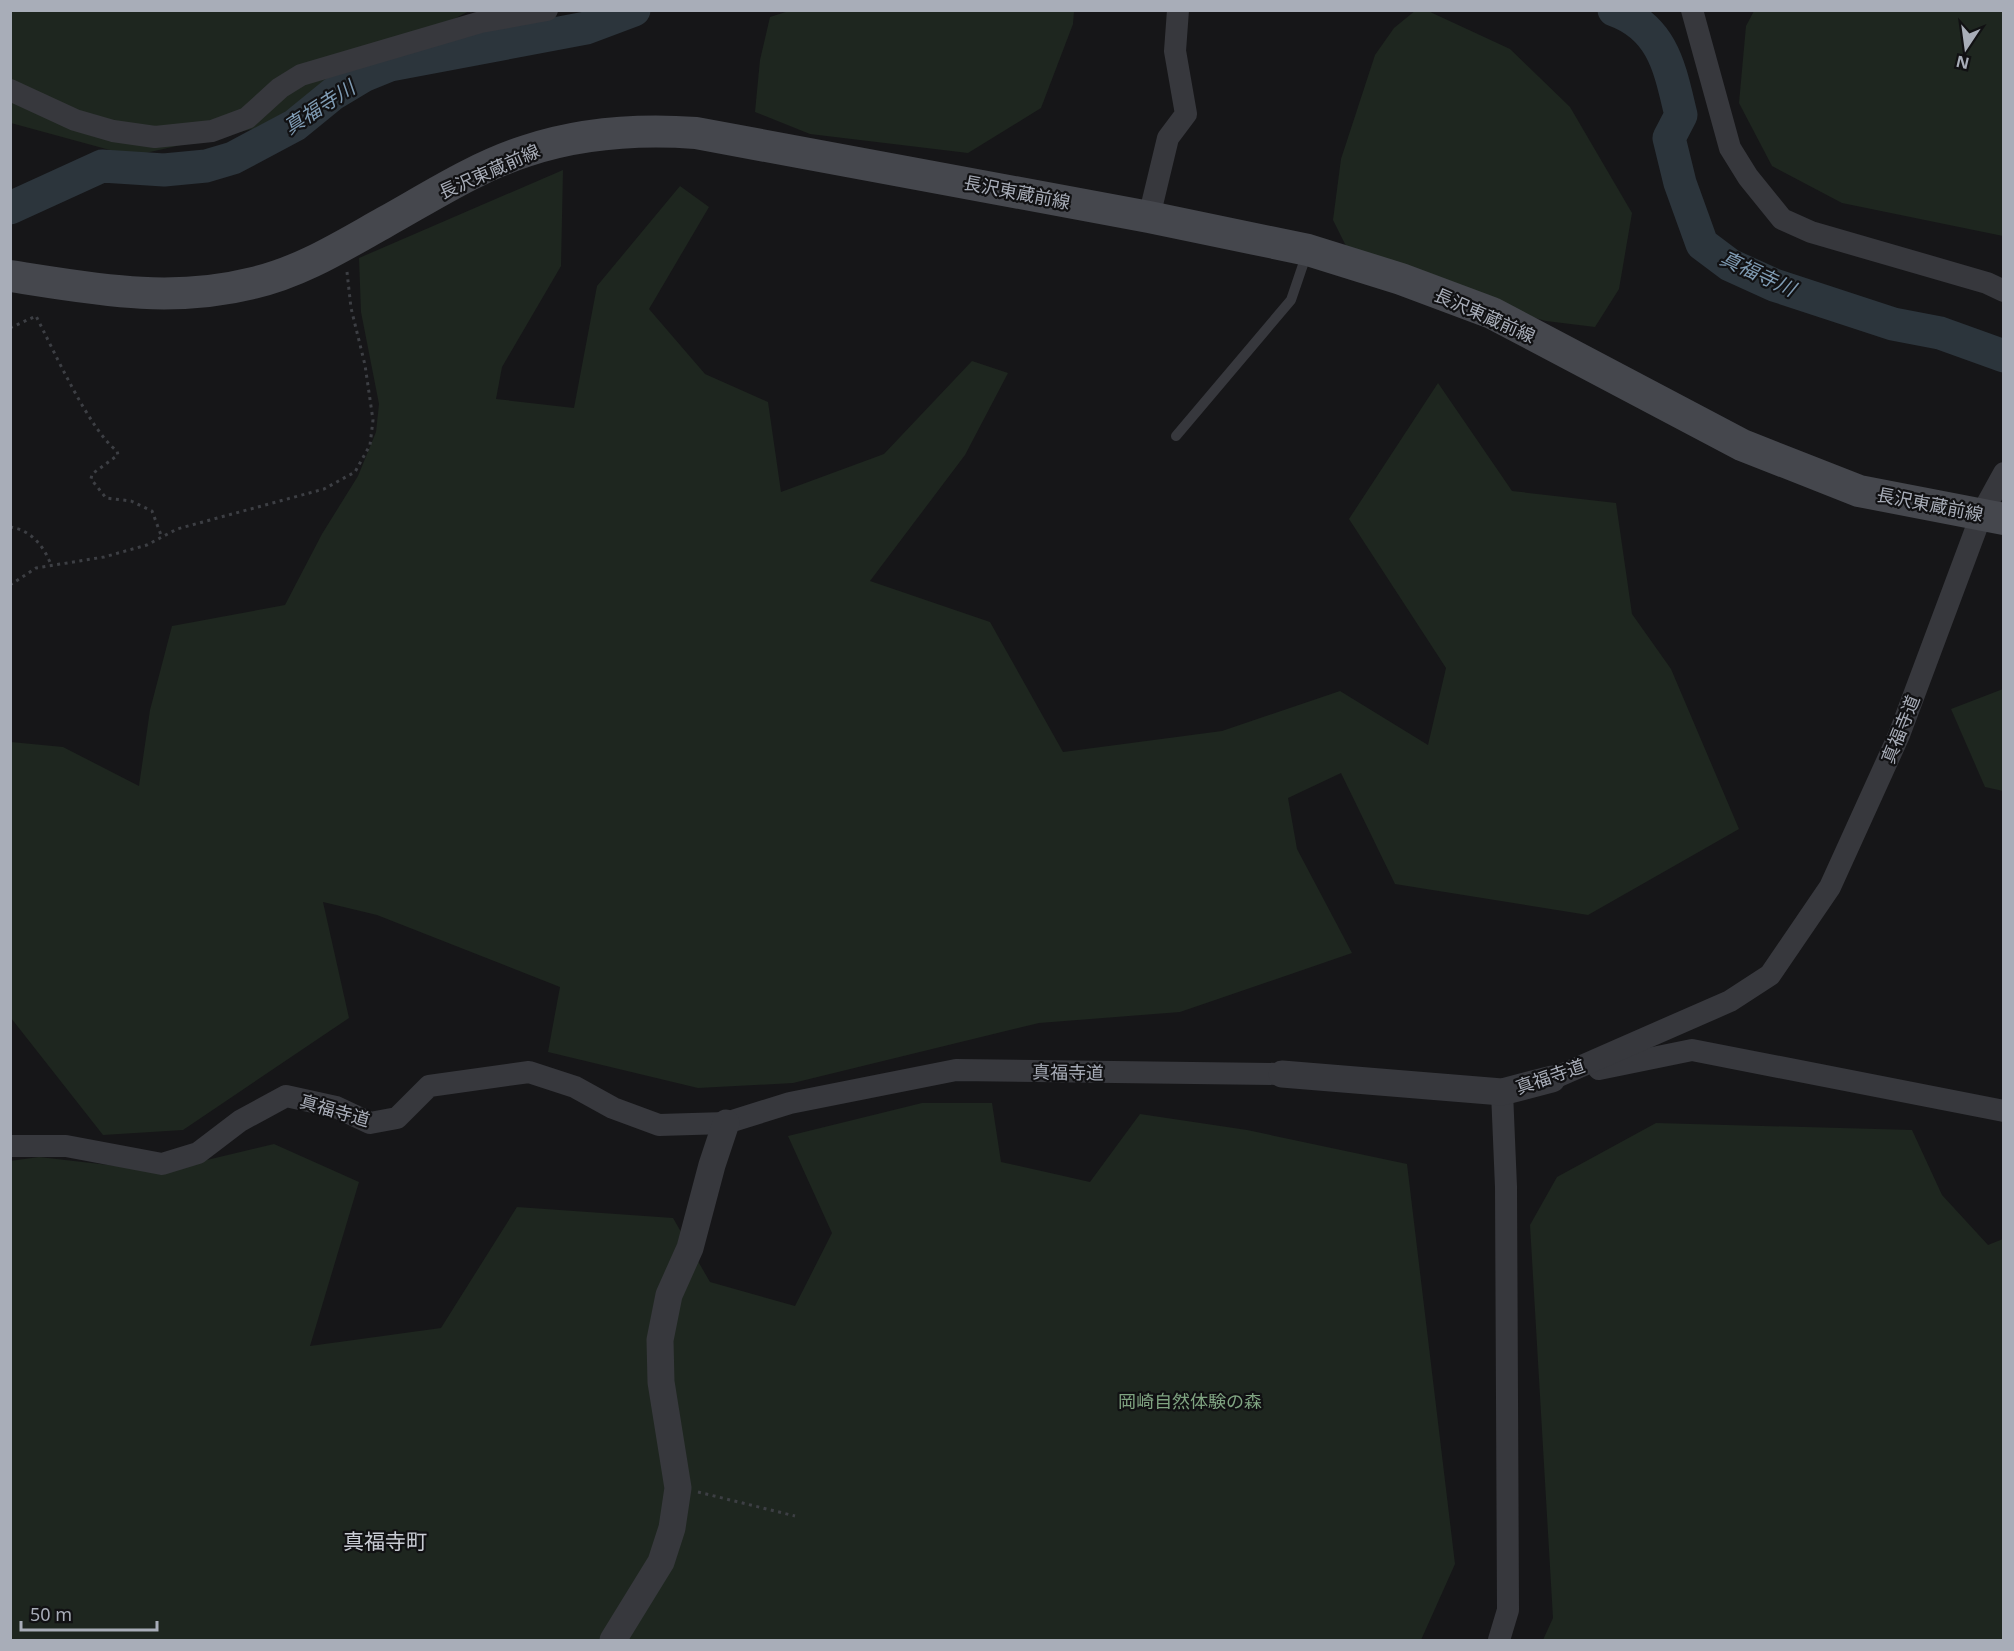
<svg xmlns="http://www.w3.org/2000/svg" width="2014" height="1651" viewBox="0 0 2014 1651" font-family="'Noto Sans','Noto Sans JP',sans-serif">
<rect width="100%" height="100%" fill="#161618"/>
<g fill="#1e261f">
<polygon points="792,10 1074,10 1074,11 1073,24 1041,108 968,153 810,134 755,112 760,60 770,17"/>
<polygon points="1416,10 1428,11 1510,49 1570,107 1632,213 1619,289 1595,327 1546,321 1421,287 1348,250 1333,220 1341,159 1375,55 1394,28"/>
<polygon points="10,11 469,11 349,75 257,128 132,156 11,123"/>
<polygon points="1754,11 2003,11 2003,236 1842,203 1772,166 1739,103 1746,26"/>
<polygon points="563,170 561,266 502,367 496,399 574,408 597,286 680,186 709,207 649,309 705,374 768,402 781,492 884,454 972,361 1008,373 965,455 870,581 990,622 1063,752 1222,731 1340,691 1428,745 1446,668 1349,519 1438,383 1512,491 1616,503 1632,614 1671,669 1739,829 1588,915 1395,884 1341,773 1288,798 1297,849 1352,953 1180,1012 1039,1023 793,1083 698,1088 548,1052 560,987 377,915 323,902 349,1018 183,1130 103,1135 11,1018 11,742 63,747 139,786 150,710 172,626 285,605 322,534 358,476 376,432 379,404 361,312 359,258"/>
<polygon points="2003,689 2003,791 1985,787 1951,709"/>
<polygon points="922,1103 992,1103 1001,1162 1090,1182 1140,1114 1247,1130 1407,1164 1455,1564 1421,1640 11,1640 10,1161 39,1157 161,1171 274,1144 359,1182 310,1346 441,1328 517,1207 673,1218 710,1282 795,1306 832,1233 788,1136"/>
<polygon points="1656,1123 1912,1130 1942,1195 1988,1245 2003,1239 2003,1640 1543,1640 1553,1618 1530,1225 1557,1177"/>
</g>
<g fill="none" stroke-linecap="round" stroke-linejoin="round">
<g stroke="#2c353c" stroke-width="33">
<path d="M1614,10C1664,28 1670,70 1681,115L1669,138L1680,183L1702,244L1730,265L1774,285L1893,324L1940,333L2004,356"/>
<polyline points="10,208 102,166 164,170 206,166 233,158 295,125 333,94 363,76 390,65 586,28 634,10"/>
</g>
<g stroke="#3d3f44" stroke-width="3" stroke-dasharray="3 4.5" stroke-linecap="butt">
<path d="M10,328L36,316C53,349 90,431 117,451L118,455L92,474L91,479L106,498L131,501L152,511L161,535"/>
<path d="M10,527C31,530 44,546 51,565"/>
<polyline points="10,585 36,568 104,557 147,545 177,529 324,489 355,472 370,445 373,420 365,365 351,308 347,272"/>
<polyline points="698,1492 795,1516"/>
</g>
<polyline stroke="#37383d" stroke-width="10" points="1176,436 1291,300 1307,253"/>
<g stroke="#37383d" stroke-width="22">
<polyline points="1692,10 1730,148 1748,177 1782,219 1811,232 1987,283 2004,291"/>
<polyline points="10,90 75,120 113,131 155,137 212,131 247,118 280,88 301,75 481,22 547,10"/>
<polyline points="1149,217 1168,138 1186,114 1175,51 1178,10"/>
<polyline points="1599,1069 1692,1050 2004,1111"/>
<polyline points="1552,1079 1730,1001 1770,975 1830,887 1899,735 1982,513 2004,473"/>
<polyline points="10,1146 66,1146 162,1164 198,1153 240,1121 286,1096 336,1107 370,1123 397,1118 429,1086 529,1072 575,1087 613,1108 659,1125 726,1123 790,1103 956,1070 1282,1074"/>
<polyline points="1499,1640 1508,1610 1506,1187 1502,1092"/>
</g>
<g stroke="#37383d" stroke-width="27">
<polyline points="1282,1074 1502,1092 1552,1079"/>
<polyline points="613,1640 661,1562 672,1528 678,1488 661,1382 660,1340 669,1295 690,1248 712,1165 726,1123"/>
</g>
<path stroke="#45474d" stroke-width="32" d="M10,276C94,289 169,304 253,283C301,272 342,246 385,222C430,197 476,167 526,151C580,133 640,129 696,133L1149,217L1308,250L1401,279L1492,313L1742,445L1859,491L2004,519"/>
</g>
<g text-anchor="middle" dominant-baseline="central" stroke-width="4.5" stroke-linejoin="round" paint-order="stroke">
<g font-size="18" fill="#a8adb8" stroke="#111113">
<text transform="translate(489 171) rotate(-24)">長沢東蔵前線</text>
<text transform="translate(1017 192) rotate(11)">長沢東蔵前線</text>
<text transform="translate(1485 315) rotate(24)">長沢東蔵前線</text>
<text transform="translate(1930 504) rotate(11)">長沢東蔵前線</text>
<text transform="translate(1900 729) rotate(-68)">真福寺道</text>
<text transform="translate(1068 1072) rotate(1)">真福寺道</text>
<text transform="translate(1550 1076) rotate(-19)">真福寺道</text>
<text transform="translate(335 1110) rotate(16)">真福寺道</text>
</g>
<g font-size="18" fill="#7fa381" stroke="#111113">
<text x="1190" y="1401">岡崎自然体験の森</text>
</g>
<g font-size="20" font-style="italic" fill="#7f9bb3" stroke="#111113">
<text transform="translate(319 107) rotate(-33)">真福寺川</text>
<text transform="translate(1758 273) rotate(25)">真福寺川</text>
</g>
<g font-size="21" fill="#c9ccd4" stroke="#111113">
<text x="385" y="1541">真福寺町</text>
</g>
</g>
<rect width="2014" height="1651" fill="none" stroke="#a8adb8" stroke-width="24"/>
<g transform="translate(1966 48) rotate(193)" stroke="#111113" stroke-width="4.5" paint-order="stroke">
<path d="M0-4.5L10 22L0 15L-10 22Z" fill="#a8adb8"/>
<text y="-9" font-size="16" font-weight="bold" text-anchor="middle" fill="#a8adb8">N</text>
</g>
<path d="M21 1621v9h136v-9" fill="none" stroke="#a8adb8" stroke-width="3"/>
<text x="30" y="1621" font-size="18" fill="#a8adb8" stroke="#111113" stroke-width="4.5" paint-order="stroke">50 m</text>
</svg>
